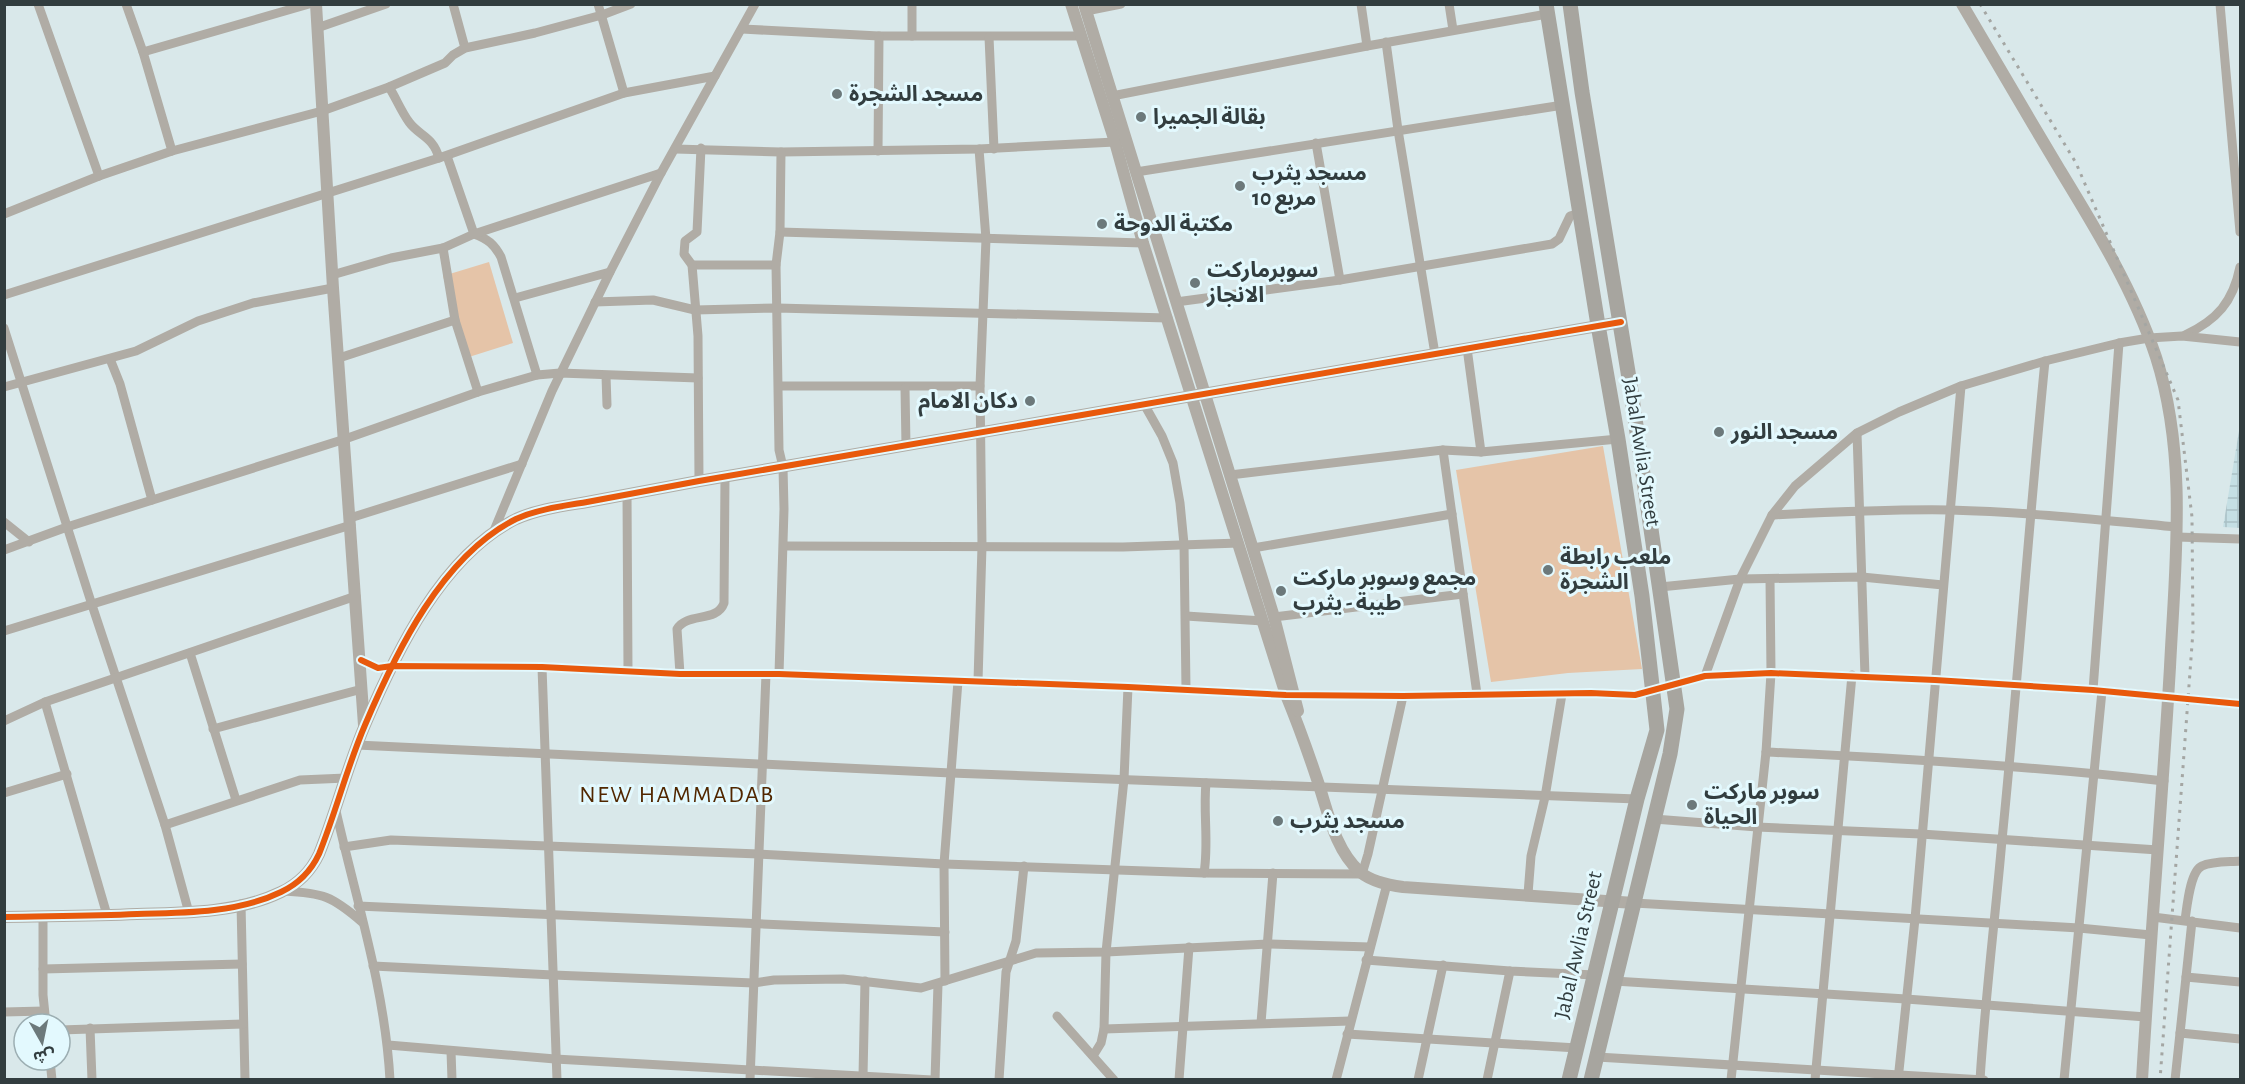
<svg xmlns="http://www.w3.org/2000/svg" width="2245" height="1084" viewBox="0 0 2245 1084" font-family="'Alegreya Sans','Noto Sans Arabic',sans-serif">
<defs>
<pattern id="industrial-grid" width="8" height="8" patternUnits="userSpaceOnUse" patternTransform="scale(1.5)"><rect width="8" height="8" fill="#c5dfe4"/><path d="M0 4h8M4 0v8" fill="none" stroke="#aac0c5"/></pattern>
</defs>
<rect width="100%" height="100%" fill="#d9e8ea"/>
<polygon fill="url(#industrial-grid)" points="2240,425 2240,528 2223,527"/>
<g fill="#e5c4a8">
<polygon points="489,262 513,343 469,357 443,276"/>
<polygon points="1603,446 1642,669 1568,673 1491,682 1456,470"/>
</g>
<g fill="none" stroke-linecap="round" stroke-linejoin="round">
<g stroke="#b0aca5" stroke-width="9">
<polyline points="38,4 99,176"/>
<polyline points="126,4 143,52 172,151"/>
<polyline points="453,4 465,48"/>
<polyline points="598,4 624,93"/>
<polyline points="912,4 912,36"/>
<polyline points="1361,4 1367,46"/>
<polyline points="1449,4 1453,30"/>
<polyline points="2220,4 2240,232"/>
<polyline points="1086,11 1121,4"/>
<polyline points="317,28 386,4"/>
<polyline points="742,29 879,36 1081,36"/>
<polyline points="989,37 994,149"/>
<polyline points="1386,42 1398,130 1435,354"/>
<polyline points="143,52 309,4"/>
<path d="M389,87C396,98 401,111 409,122C419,136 433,136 439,158"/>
<polyline points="1112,96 1367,46 1547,14"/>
<polyline points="1316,143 1340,280"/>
<polyline points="675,149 781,152 979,149 1115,142"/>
<polyline points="878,151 879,36"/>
<path d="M447,156L474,234C488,239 494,244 501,257L537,375"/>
<polyline points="1136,172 1563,105"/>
<polyline points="4,214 99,176 172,151 322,111 389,87 445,63 453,55 465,48 535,33 602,15 631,4"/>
<polyline points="780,232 1143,243"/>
<polyline points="443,248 455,320 478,392"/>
<polyline points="692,265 776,265"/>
<polyline points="332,275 391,258 443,248 474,234 661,173"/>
<polyline points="4,295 439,158 624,93 715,76"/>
<polyline points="515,298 610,272"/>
<polyline points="595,302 653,300 695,310 777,308 1168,318"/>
<polyline points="1176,302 1340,280 1552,244 1559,239 1570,216 1580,213"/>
<polyline points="4,328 92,605 165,825 189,913"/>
<path d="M2185,335C2217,320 2233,302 2240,267"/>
<polyline points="1467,348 1481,452"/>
<polyline points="339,358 455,320"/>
<polyline points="110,359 120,384 152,500"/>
<polyline points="606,376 607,405"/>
<polyline points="780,386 980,386"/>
<polyline points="4,387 136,351 198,321 253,303 333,288"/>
<polyline points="905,388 906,446"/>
<polyline points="1144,404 1162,436 1173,463 1180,503 1184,544 1186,689"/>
<polyline points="1857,433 1865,676"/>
<polyline points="1443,450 1477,694"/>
<polyline points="1230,475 1443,450 1481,452 1618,439"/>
<polyline points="699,481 698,336 692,265 684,254 685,241 697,232 701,148"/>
<polyline points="627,494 628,670"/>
<path d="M1772,515C1832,512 1891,509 1950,510C2026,512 2102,520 2177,527"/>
<polyline points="350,518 522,464"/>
<polyline points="4,522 29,542"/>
<polyline points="493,533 552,391 610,272 661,173 755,4"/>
<polyline points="2177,537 2240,539"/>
<polyline points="784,546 1123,547 1239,543"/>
<polyline points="1253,548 1452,514"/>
<polyline points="4,550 67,527 345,439 478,392 537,375 560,373 698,378"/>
<polyline points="1660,587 1740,579 1862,577 1943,585"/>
<polyline points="1186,616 1263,621"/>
<polyline points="1274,617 1463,594"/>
<polyline points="4,631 351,525"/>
<polyline points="190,653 236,800"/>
<polyline points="361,660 378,668 392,666 542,667 680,674 779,674 1128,687 1286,695 1403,696 1591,693 1635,695 1705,676 1771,673 1935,680 2093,690 2240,704"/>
<polyline points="542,667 557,1080"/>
<path d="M680,674L677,629C687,612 717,623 724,603L725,477"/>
<polyline points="779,674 784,509 783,467 779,450 776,265 780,232 781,152"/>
<polyline points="1705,676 1740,579 1772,515 1795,486 1857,433 1899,412 1961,386 2045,361 2119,343 2149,338 2182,336 2240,342"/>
<polyline points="978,681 982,546 980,386 986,239 979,149"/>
<polyline points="2093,690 2119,343"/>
<polyline points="45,702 107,915"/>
<polyline points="4,721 45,702 356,596"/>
<polyline points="213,729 362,689"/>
<polyline points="357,745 951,773 1637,799"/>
<path d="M1766,752C1899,758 2032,766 2164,781"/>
<polyline points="4,793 67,774"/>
<path d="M336,811C356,900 385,988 390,1080"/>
<polyline points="1654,819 1757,827 1921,834 2158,850"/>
<polyline points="165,825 300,780 346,778"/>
<polyline points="344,847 391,840 759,854 944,864 1204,873 1362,874 1368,854 1403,696"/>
<path d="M1204,873C1209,843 1203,813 1206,783"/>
<path d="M284,891C323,893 332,896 362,922"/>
<polyline points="1528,894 1531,856 1545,797 1562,694"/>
<polyline points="1634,903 2079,928 2151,935"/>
<polyline points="241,904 245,1080"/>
<polyline points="358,906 945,932"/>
<polyline points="43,916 43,995 46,1024"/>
<polyline points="2153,917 2240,928"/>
<path d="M2185,920C2187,907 2190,871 2202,866C2212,861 2229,862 2240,861"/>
<polyline points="1366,960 1510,971 1595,975"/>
<polyline points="373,966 553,975 754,983 774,980 843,979 921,988 1036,953 1106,952 1268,944 1370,947"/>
<polyline points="43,969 242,964"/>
<polyline points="2186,977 2240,982"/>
<polyline points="945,981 944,864 958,681"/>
<polyline points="1614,981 1906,999 2146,1017"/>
<polyline points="4,1012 44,1011"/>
<polyline points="1057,1016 1114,1080"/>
<polyline points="1261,1023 1273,873"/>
<polyline points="90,1028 92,1080"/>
<polyline points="1104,1029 1350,1021"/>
<polyline points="60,1030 243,1024"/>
<polyline points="2180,1033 2240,1039"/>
<polyline points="1347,1034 1577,1048"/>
<polyline points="388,1045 555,1059 932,1080"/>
<polyline points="451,1051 452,1080"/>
<polyline points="1093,1056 1101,1043 1104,1029 1106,952 1124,779 1128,687"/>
<polyline points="1597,1057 1984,1080"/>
<polyline points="50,1060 52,1080"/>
<polyline points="863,1076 865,981"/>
<polyline points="750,1080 766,674"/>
<polyline points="935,1080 938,984"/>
<polyline points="999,1080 1006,972 1016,941 1024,866"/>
<polyline points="1179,1080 1189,947"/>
<polyline points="1336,1080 1387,884"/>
<polyline points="1418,1080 1443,965"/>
<polyline points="1487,1080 1510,971"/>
<polyline points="1731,1080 1766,752 1771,673 1770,579"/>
<polyline points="1815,1080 1852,675"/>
<polyline points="1898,1080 1915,919 1961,386"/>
<path d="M1980,1080C1985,999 1995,920 2002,840C2018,680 2029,520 2045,361"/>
<polyline points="2064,1080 2102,691"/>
<polyline points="2175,1080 2192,921"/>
</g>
<g stroke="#b0aca5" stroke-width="12">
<polyline points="316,4 333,288 364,725"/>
<path d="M1071,4L1115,142L1143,243L1286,695C1298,724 1308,752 1318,782C1328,812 1335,850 1360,872C1372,882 1389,885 1403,887L1634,903"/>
<polyline points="1084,4 1274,617 1298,711"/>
<path d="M1962,4C1995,60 2027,115 2060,170C2096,229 2134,291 2156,357C2188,457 2175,564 2170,667C2162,804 2150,942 2142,1080"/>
<path d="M4,917C49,916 93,916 137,914C184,913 238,913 281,892C298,884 311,871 319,854C336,812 347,767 365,725C396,652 442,556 516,519C538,509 563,506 587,502C624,495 661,488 699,481L1621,322"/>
</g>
<g stroke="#a7a59f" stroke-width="15">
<polyline points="1546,4 1598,325 1618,439 1642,596 1657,730 1637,799 1569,1080"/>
<polyline points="1570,4 1582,92 1630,384 1677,709 1670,754 1591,1080"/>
</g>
<polyline stroke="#a4a6a3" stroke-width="3" stroke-dasharray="3 6" stroke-linecap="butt" points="1980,4 2076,163 2178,400 2192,517 2193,631 2160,1080"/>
<defs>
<g id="cycleway">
<polyline points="361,660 378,668 392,666 542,667 680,674 779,674 1128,687 1286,695 1403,696 1591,693 1635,695 1705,676 1771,673 1935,680 2093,690 2240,704"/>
<path d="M4,917C49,916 93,916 137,914C184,913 238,913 281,892C298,884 311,871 319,854C336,812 347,767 365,725C396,652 442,556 516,519C538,509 563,506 587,502C624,495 661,488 699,481L1621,322"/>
</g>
</defs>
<use href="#cycleway" stroke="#e3f9fe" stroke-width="10"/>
<use href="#cycleway" stroke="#e8590c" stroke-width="6"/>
</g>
<g fill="#6c797b" stroke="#e3f9fe" stroke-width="2">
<circle cx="837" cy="94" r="6"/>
<circle cx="1141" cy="117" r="6"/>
<circle cx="1240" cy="186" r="6"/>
<circle cx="1102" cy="224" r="6"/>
<circle cx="1195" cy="283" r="6"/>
<circle cx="1030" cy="401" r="6"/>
<circle cx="1719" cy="432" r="6"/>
<circle cx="1548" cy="570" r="6"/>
<circle cx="1281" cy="591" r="6"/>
<circle cx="1692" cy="805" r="6"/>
<circle cx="1278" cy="821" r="6"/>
</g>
<g text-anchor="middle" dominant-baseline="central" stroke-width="6" stroke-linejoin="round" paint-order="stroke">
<g font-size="22" font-weight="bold" fill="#323d3f" stroke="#e3f9fe" text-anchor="start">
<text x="849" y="94">مسجد الشجرة</text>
<text x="1153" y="117">بقالة الجميرا</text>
<text x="1252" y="173">مسجد يثرب<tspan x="1252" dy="25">مربع 10</tspan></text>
<text x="1114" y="224">مكتبة الدوحة</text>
<text x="1207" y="270">سوبرماركت<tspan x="1207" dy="25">الانجاز</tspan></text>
<text x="1018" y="401" text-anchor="end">دكان الامام</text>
<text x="1731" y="432">مسجد النور</text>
<text x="1560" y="557">ملعب رابطة<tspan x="1560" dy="25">الشجرة</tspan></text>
<text x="1293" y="578">مجمع وسوبر ماركت<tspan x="1293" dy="25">طيبة - يثرب</tspan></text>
<text x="1704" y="792">سوبر ماركت<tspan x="1704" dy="25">الحياة</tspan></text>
<text x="1290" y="821">مسجد يثرب</text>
</g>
<g font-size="22" fill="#323d3f" stroke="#e3f9fe">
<text transform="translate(1642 452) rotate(81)">Jabal Awlia Street</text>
<text transform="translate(1578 945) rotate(-77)">Jabal Awlia Street</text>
</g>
<g font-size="24" letter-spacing="1.5" fill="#512700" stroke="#e3f9fe">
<text x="677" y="795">NEW HAMMADAB</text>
</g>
</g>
<rect width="2245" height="1084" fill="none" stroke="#323d3f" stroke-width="12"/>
<g transform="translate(42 1042) rotate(171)"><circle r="28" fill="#e3f9fe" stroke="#9caeb2" stroke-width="1.5"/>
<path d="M0-4.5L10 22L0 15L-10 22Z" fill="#6c797b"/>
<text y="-9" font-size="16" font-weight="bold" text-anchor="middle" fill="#323d3f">ش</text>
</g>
</svg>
